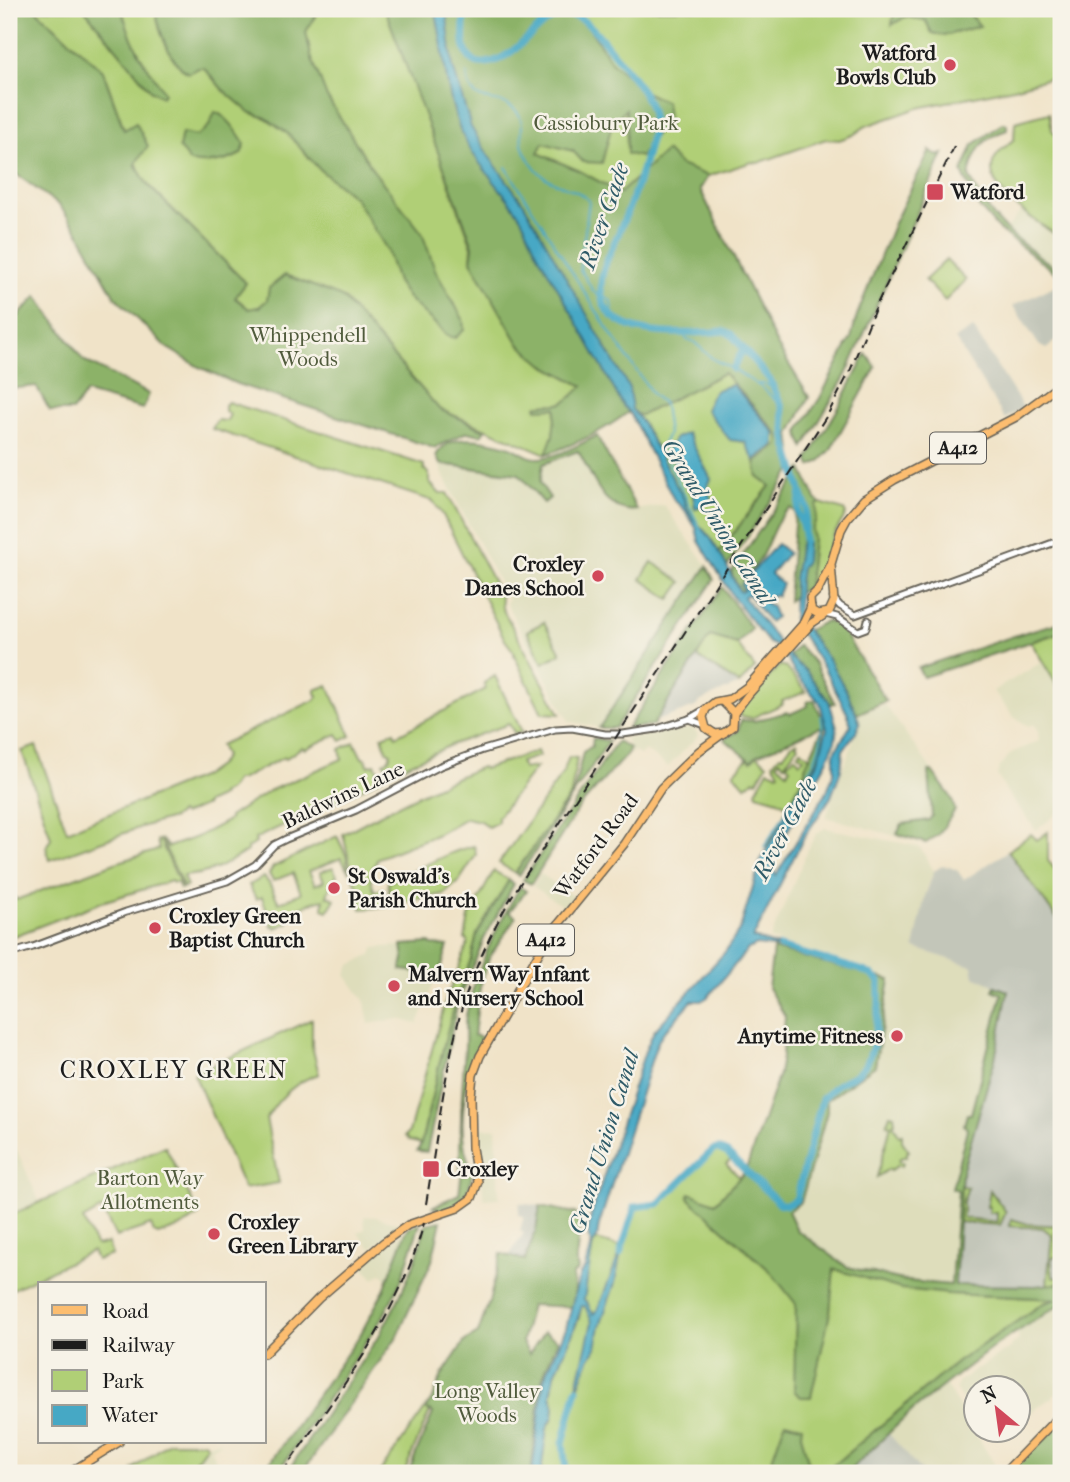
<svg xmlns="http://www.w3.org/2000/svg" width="1070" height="1482" viewBox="0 0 1070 1482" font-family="'IM FELL French Canon',serif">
<rect width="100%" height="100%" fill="#f7f3e8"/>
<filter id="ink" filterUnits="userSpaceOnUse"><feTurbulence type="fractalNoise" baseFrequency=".0143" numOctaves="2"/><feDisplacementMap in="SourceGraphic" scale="14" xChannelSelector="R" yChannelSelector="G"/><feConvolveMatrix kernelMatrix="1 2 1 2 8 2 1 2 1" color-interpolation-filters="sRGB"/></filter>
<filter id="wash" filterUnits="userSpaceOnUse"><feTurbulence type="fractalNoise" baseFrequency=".00686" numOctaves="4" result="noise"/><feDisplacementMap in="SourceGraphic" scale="28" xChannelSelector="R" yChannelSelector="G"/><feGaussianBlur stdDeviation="1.57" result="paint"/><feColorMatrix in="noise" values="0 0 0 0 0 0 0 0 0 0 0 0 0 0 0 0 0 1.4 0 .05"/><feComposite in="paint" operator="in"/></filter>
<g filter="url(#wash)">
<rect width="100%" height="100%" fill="#f0e3c8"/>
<g fill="#deddbb">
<polygon points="1049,113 1052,130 1061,140 1061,272 1005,231 1022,210 1005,196 994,180 991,169 996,155 1014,139 1015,122"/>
<polygon points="490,441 538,458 553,454 569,445 578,451 608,503 624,512 664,505 707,566 599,728 569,721 508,607 506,603 508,599 444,477 436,456 439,451 449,444"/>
<polygon points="1042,662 1061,692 1061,811 1036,830 1006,791 997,775 1000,767 1011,753 1039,741 1038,729 1033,724 1029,726 1015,718 993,691"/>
<polygon points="885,705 951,796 956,811 940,835 925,844 826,817 859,724 857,714"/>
<polygon points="691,728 696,731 698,736 668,767 645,750 640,755 634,751 631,753 627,741 623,739"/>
<polygon points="825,828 917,846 921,849 934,871 927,888 914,948 972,966 974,976 1008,991 955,1286 907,1281 847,1267 797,1230 788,1210 802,1202 827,1112 827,1100 846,1084 890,980 770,939 809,847 816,834"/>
<polygon points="541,874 574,897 565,908 533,886"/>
<polygon points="430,943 431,945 448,946 418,1024 399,1019 369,1024 365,1002 346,975 350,965 370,956 374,948"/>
<polygon points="496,1128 499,1198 484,1199 475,1129"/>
<polygon points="16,1148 40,1203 9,1216 9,1152"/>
<polygon points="364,1216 377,1217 399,1224 371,1248 358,1233 365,1229"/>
<polygon points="405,1231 388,1280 382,1273 374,1279 362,1265"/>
<polygon points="1061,1304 1061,1400 1056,1394 1018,1422 1018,1388 976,1388 975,1424 956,1389 959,1381 1011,1347 1011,1345 1019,1340 1017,1332"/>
<polygon points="943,1386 946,1386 995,1465 986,1473 923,1473 889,1434 913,1410"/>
<polygon points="169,1442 204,1442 207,1445 213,1442 222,1442 210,1449 224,1473 139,1473 133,1469"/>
</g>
<g fill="#c3c6b9">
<polygon points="1056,285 1061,289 1061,337 1046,349 1039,345 1013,306"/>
<polygon points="973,328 1023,407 1005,419 955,339"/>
<polygon points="696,656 739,684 701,701 695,707 656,721"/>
<polygon points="1008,851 1061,925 1061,1283 1035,1286 955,1286 962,1172 995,1057 1008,992 974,976 972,966 914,948 925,896 934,871 942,866 949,867 957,870 964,880"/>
<polygon points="519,1203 540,1206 536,1230 525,1260 509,1256 524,1233 520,1231 524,1216 519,1215"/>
<polygon points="889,1434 923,1473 847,1473"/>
</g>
<g fill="#b0cf76" stroke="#667649" stroke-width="2">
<polygon points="35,9 391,9 402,51 472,247 471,261 544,365 583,386 615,421 546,454 439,409 342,297 267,301 259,307 249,309 235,297 246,283 148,185 141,175 103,71"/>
<polygon points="446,9 1061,9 1061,75 1013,88 918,108 866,126 853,135 839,140 826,139 758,163 752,162 708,176 700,189 777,345 809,397 790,434 793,456 719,552 708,535 698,527 643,424 632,409"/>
<path d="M1049,113L1052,130L1061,140V246L1055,241L1056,235C1038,222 991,194 992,169C992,156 1005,147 1014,139L1015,122Z"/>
<polygon points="946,260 966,280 945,301 925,280"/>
<polygon points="228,402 424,465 424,469 429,473 429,482 439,493 447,493 500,594 502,608 560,714 542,713 514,655 514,652 505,640 443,515 433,501 212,429 217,420 227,421 230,414 225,411 225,405"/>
<polygon points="820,503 844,510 846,514 833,536 820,573 808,587 813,539 812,530 816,519 817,505"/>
<polygon points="652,562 682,582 670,599 641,579"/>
<polygon points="544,622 561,653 543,663 527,631"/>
<polygon points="1061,632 1061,692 1031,642"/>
<polygon points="710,635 737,644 755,668 739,684 696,656"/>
<polygon points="780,665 786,667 806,692 782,701 783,704 752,718 739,716 744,705"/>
<polygon points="495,676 522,732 515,734 509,724 453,744 390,773 384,762 389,759 391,753 387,751 382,736 394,732 396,736 486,689 484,683"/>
<polygon points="328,685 351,736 341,741 337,734 305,749 302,747 285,759 284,757 240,780 236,780 229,790 221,794 222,796 206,803 206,805 183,815 180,813 173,818 144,826 50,860 46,847 51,838 22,751 36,746 67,831 205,775 219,765 225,756 220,745 315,700 318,697 315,690"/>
<path d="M354,742L362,758H365L369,766L375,764L382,778C339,802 297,818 255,839L256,843L247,848V851C222,867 211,874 183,876L187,886L184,888L161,839L168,847L197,837L229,820V817L269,791L342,759L340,749Z"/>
<path d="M798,742L796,744L798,746L784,764L780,760L777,763L787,772L790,768L786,764L795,756L800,762L804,758L798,754L801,750L810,757C804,775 798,789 788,806L778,800L757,794L756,791L768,770L777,773L779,772L773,763L780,755L783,756L792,744Z"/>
<path d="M537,751L539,756L520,762L523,769L536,767L498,817V822L488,827L480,821L466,818L438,834L378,858L370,874L374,891L384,889L387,907L361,909L360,891L354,880L343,834C389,809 433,786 482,767L484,769Z"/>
<polygon points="757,755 767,764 757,781 754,780 745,786 734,773 748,758 751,761"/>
<polygon points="569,757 577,758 571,794 515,873 499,863 563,773"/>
<polygon points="1048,832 1048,861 1061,876 1061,924 1008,851 1031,834 1037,840"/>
<polygon points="337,836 346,855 349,872 341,858 309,871 315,885 324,881 320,872 333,867 337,876 332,881 327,896 335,899 328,911 323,909 324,899 313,902 285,915 288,923 276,928 274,925 272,926 262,897 256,899 249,885 264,877 269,883 279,903 301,893 293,873 273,881 269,874 273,867"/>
<polygon points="160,840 182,888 180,889 177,882 173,883 171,881 102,902 9,938 9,891 11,890 16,900 115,863 155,851 159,849 157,841"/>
<path d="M474,846L476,855L459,881L444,894L391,904L388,882C414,873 445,852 474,846Z"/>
<polygon points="494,871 509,880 477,934 471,959 455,1003 445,1040 421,1144 410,1141 405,1136 409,1132 445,1003 468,943 467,939 465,939 469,917"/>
<path d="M312,1019V1046L319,1074C296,1081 278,1099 266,1119L279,1183L244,1189L194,1074Z"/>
<polygon points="890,1114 894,1115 895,1123 893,1124 899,1135 902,1134 902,1141 909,1151 907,1152 907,1156 900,1158 899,1162 903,1162 902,1166 897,1166 890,1171 889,1169 877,1177 891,1125 887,1124"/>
<polygon points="165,1146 199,1215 181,1227 158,1235 154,1233 151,1225 116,1237 102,1209 83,1220 95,1245 97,1246 108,1243 112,1255 96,1260 92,1251 9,1291 9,1216"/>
<polygon points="718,1149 727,1153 732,1159 726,1164 833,1269 949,1294 1058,1299 1044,1303 957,1362 824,1473 541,1473 547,1428 553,1419 554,1403 551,1395 555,1374 579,1318 593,1244 597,1240 622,1247 635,1207 658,1204 713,1150"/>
<polygon points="961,1186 968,1187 963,1201 963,1218 997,1222 997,1213 989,1213 990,1207 987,1207 990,1190 1006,1212 1000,1225 959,1222"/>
<polygon points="1011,1219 1028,1224 1061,1226 1061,1230 1055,1232 1057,1253 1061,1253 1061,1256 1051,1258 1053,1278 1061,1277 1061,1283 1047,1285 1052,1235 1043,1228 1010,1226"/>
<polygon points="425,1409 430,1411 404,1473 379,1473"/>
<path d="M169,1442H204L207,1445C189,1471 186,1473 155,1473C147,1473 140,1474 133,1469Z"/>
</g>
<g fill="#8cb267" stroke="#546742" stroke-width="2">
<polygon points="9,9 35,9 103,71 124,130 136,123 148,146 135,164 148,185 246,283 235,298 249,309 259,307 267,300 269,288 285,275 342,297 439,409 485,430 481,435 467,432 434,448 237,384 199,367 166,347 115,297 76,228 59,205 9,169"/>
<path d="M84,9H122C126,25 132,40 140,55C147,69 158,80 164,93L162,97L151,91Z"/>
<path d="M155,9H312L316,15L306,32L311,56L327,97L373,170L422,233L436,272L463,319L464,330L455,338L448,336L408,298L397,282L386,248L355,198L320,170L287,133L266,118L249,112L222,89L204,68H199L188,73C169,62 159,30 155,9Z"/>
<path d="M385,9H577L612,63L634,81L641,90L666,102L669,126L656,133L641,157L627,154L626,109L612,124L602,163L583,162L573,151L543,143L538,153L580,171L620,193L666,151L680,165L708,176L700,189L777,345L809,397L790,434L793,468L727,567L719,552L770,486L758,477L755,462L779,445V435L724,373L642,415L627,413C604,431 573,445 546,454L553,435L556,408L537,409L536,406C545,403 551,405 559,404C568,403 577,391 583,386L544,365L519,344L471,261L473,246Z"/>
<polygon points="892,9 954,9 968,12 980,26 944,36 932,33 925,20 905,17 892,25 894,11"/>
<path d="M215,112C229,117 237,132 245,144L241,154C224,163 209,165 190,162L179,148L182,133L197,136L209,126Z"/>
<path d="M1003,123L1007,124V130C982,138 974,151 969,176C993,227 1017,240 1061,272V277L998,229L979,207L962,172L973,145Z"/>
<polygon points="930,150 938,156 943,154 846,375 804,447 800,438 799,430 820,398 851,338 857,315 894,223"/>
<polygon points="37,296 83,360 149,394 143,409 86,393 72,411 50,411 36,386 9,389 9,326"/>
<polygon points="866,354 876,367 830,451 820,461 811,466 808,459 839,407"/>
<path d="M597,436L637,510C603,515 593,475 578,451L543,464L540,483L550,498L544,503L519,474L440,464L436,456C449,430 489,440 511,447C519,450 527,458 536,458C556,459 579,444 597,436Z"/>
<path d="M802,469L816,499L820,503L817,505L816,519L812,530L813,539L808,587L788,601L795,512L790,508C775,518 770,542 761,557C756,566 749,573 743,581L742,585L744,591L740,592L731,572Z"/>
<polygon points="707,566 714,580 615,728 599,728"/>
<polygon points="722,587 752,629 737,644 710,636 653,725 627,729"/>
<polygon points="826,621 837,625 845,634 886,701 857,714 806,631"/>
<polygon points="1061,622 1061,632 923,677 918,668 1029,631"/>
<polygon points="798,645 815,664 835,703 831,704 806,671 789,656"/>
<polygon points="814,700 825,724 818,759 765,848 806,776 805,767 822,730 820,727 757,755 751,761 724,739 738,731 741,720 754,721 787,712 790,714 808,706 807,702"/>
<polygon points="593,738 609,741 519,876 515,873 574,791 583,752 592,746"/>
<polygon points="617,741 629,748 628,753 580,806 531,884 523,880"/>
<polygon points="929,771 932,771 951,797 955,810 939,834 926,843 897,834 902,824 929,820 932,816"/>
<polygon points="509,880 514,884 484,939 457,1006 427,1152 417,1151 421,1144 445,1040 455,1003 471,959 477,934"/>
<path d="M520,887L526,891L509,912L516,917L489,958L480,987L474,1035L484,1038C467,1068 458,1113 465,1149C467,1159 473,1170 471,1181C468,1192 456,1212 442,1210C438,1210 436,1207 432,1207L459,1194L462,1171L460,1170C460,1129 462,1088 465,1047C466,1036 464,1025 466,1015C476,969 496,927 520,887Z"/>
<polygon points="430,943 431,945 448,946 439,975 401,970 404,959 402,945"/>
<polygon points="773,949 890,980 875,1066 827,1100 827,1112 801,1202 788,1211 797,1230 847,1267 907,1281 951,1285 958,1190 952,1188 967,1129 964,1125 967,1114 971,1114 1002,994 993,990 995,986 1008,991 995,1059 962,1172 955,1285 1035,1286 1061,1283 1061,1304 996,1345 943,1386 913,1410 847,1473 824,1473 957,1362 1044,1303 1057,1299 949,1294 901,1289 834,1269 830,1313 811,1397 801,1397 794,1391 796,1304 769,1270 688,1198 690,1193 715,1203 745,1172 779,1074 782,1057 785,1016 768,988"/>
<polygon points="540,1206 575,1213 580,1220 576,1262 578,1269 572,1276 575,1289 572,1307 531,1305 522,1342 529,1354 544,1332 558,1340 542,1379 531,1473 408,1473 433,1413 425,1409 433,1398 442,1375 465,1341 478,1333 489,1302 501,1254 525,1260 536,1230"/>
<polygon points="441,1221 432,1261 396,1338 302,1473 289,1473 287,1472 380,1334 400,1296 416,1259 426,1224"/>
<polygon points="420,1224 401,1281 383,1317 280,1469 270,1462 360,1335 384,1290 406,1232 409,1227"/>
<polygon points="1061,1420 1061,1473 1006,1473"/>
<polygon points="785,1422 802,1426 801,1434 810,1468 805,1473 770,1473 768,1471"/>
</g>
<g fill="#46a8c5" stroke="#316270" stroke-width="2">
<path d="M435,9H446L453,67L471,127L488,155L524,204L629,388L632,409L643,424L684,499C688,516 699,524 709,536C721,553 730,573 740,592L744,590L741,585L777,544L788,553L771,574L782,584L777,596L772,595L765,600L768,605H771L776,617L769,622L748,594L744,597L790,657L806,671L829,701L837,727L835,741L827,761L773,857L770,865L776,875L827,791L834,772V753L851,725L847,713L825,670L793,621L794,579L799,548L804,532L807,544L806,561L801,568L799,582L798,618L831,663L848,694L860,723L856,732L843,750L841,770L831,797L804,837L753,938L787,949L757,945L748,949L708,997L701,1001H692L662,1034L656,1046L599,1225L597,1238L593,1244L584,1300L587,1302L593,1314L598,1309L622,1247L615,1283L600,1326L596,1348L589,1360L574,1398L592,1322L585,1306H582L573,1333L555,1374L551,1395L554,1406L553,1417L547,1428L541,1473H532L544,1379L566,1328L580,1274L585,1268L591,1244L588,1232L591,1215L645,1051L654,1031L725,952L740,929L762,857L817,764L827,729L820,703L794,672L788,660L776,646L769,643L735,600L699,541L696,528L684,509L674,500L630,413L623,406C596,355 568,306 539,256C531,242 527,226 518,213C499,185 473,161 460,129C444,89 445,50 435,9Z"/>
<path d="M733,385L775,433V445L754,460L745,442L730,440L706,410C712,391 713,389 733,385Z"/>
<polygon points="687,433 711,479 707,488 712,501 695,509 693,495 667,450 675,438"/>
</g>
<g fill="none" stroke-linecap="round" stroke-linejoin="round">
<g stroke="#46a8c5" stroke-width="2">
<path d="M467,73C469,112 499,91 517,112C525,121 520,132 522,143C524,154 534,168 542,175C556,187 577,187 589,201L580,270C589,280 590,292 602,298"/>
<polyline points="506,167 611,334 654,396 664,404 668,434 663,444 664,452 700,528"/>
<polyline points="601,294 611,301 613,315"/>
<polyline points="683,333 687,340 693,341 713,359 733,369 764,389 782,407"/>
<polyline points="758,384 765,384 774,389"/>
<path d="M764,847C783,815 831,753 821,716"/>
</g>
<g stroke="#46a8c5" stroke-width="7">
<path d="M465,9C464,27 457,66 486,63C517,60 541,14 565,15C587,15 601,38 613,53C627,70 648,93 652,115C654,133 647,151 643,167C636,189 628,211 619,232C612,249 601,268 601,287C599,343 689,334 724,331L731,334L770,380L782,407L787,444L801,491L798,512L804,532V540"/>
<polyline points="733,369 743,349"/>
<polyline points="801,492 807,508 805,528"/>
<polyline points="620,1254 635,1207 658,1204 713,1150 718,1149 727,1153 779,1203 786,1205 796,1200 822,1099 836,1085 857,1074 867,1063 873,1046 879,1006 879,981 872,975 861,970 780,947"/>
<polyline points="566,1473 563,1443 577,1389"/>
<polyline points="1054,1473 1061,1467"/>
</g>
</g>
</g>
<g filter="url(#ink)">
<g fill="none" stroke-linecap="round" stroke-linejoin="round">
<defs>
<g id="minor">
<polyline points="833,598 840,606 855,615 1061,540"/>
<polyline points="825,614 837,617 858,631 866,628 868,620"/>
<polyline points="689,719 706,709"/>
<polyline points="9,954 33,947 126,912 227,881 255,865 274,845 286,839 356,810 440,766 483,750 555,729 572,728 605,734 623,734 657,729 689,719 705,725"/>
</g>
<g id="major">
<polyline points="831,564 834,601 829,612 818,614 811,610 810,598 818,590 831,564 841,530 847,519 864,499 894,480 1016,417 1061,384"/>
<polyline points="734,713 748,695 812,623 824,615"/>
<polyline points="724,733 715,734 706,728 703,717 706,709 715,702 730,699 748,686 803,624 811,607"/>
<polyline points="264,1354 319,1298 384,1242 408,1225 458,1208 472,1198 478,1182 472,1148 471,1096 473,1075 480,1056 548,937 624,844 661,788 699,751 733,726 734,713 723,702"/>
<polyline points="69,1473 119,1442"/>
<polyline points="1004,1473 1061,1414"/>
</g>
</defs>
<use href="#minor" stroke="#666258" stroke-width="9"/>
<use href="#major" stroke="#666258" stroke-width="10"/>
<use href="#minor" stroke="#fff" stroke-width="5"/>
<use href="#major" stroke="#fcbd6f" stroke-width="7"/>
<g stroke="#1c1c1c" stroke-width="2" stroke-dasharray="10 5" stroke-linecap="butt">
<path d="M426,1204C437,1139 444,1072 462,1008C474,969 491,932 512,896L828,414L850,371L876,306L955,145"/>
<path d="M282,1473C338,1392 398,1319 424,1223"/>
</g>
</g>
</g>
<g fill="#d1495b" stroke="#f7f3e8" stroke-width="2.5">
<circle cx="950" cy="65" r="7"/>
<rect x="926" y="183" width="18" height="18" rx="3.5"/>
<circle cx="598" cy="576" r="7"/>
<circle cx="334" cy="888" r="7"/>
<circle cx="155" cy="928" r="7"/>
<circle cx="394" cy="986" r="7"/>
<circle cx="897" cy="1036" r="7"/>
<rect x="422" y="1160" width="18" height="18" rx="3.5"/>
<circle cx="214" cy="1234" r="7"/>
</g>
<g text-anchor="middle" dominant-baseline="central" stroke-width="5" stroke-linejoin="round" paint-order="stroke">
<g fill="#f7f3e8" stroke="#5e5c59" stroke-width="2">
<rect x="930" y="432.5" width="56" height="31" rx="5"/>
<rect x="518" y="924.5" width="56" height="31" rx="5"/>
</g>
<g font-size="19" font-weight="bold" fill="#1c1c1c">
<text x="958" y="448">A412</text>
<text x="546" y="940">A412</text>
</g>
<g font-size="21" font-weight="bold" fill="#1c1c1c" stroke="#f7f3e8" text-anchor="start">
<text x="936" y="53" text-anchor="end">Watford<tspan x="936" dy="24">Bowls Club</tspan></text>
<text x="951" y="192">Watford</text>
<text x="584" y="564" text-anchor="end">Croxley<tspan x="584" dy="24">Danes School</tspan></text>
<text x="348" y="876">St Oswald's<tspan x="348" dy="24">Parish Church</tspan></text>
<text x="169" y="916">Croxley Green<tspan x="169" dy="24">Baptist Church</tspan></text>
<text x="408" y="974">Malvern Way Infant<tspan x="408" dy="24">and Nursery School</tspan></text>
<text x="883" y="1036" text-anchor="end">Anytime Fitness</text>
<text x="447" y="1169">Croxley</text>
<text x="228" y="1222">Croxley<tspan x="228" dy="24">Green Library</tspan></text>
</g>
<g font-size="21" fill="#505b3c" stroke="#f7f3e8">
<text x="606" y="123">Cassiobury Park</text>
<text x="308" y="335">Whippendell<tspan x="308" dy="24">Woods</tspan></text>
<text x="150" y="1178">Barton Way<tspan x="150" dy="24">Allotments</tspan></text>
<text x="487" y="1391">Long Valley<tspan x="487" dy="24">Woods</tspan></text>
</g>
<g font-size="21" fill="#1c1c1c" stroke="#f7f3e8">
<text transform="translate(343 795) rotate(-25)">Baldwins Lane</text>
<text transform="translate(596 846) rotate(-53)">Watford Road</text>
</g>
<g font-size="23" font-style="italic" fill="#2f5b68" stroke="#f7f3e8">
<text transform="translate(604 216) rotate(-71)">River Gade</text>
<text transform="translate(718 522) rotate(58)">Grand Union Canal</text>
<text transform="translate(785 829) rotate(-62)">River Gade</text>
<text transform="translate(604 1142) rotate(-73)">Grand Union Canal</text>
</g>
<g font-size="24" letter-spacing="2" fill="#1c1c1c" stroke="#f7f3e8">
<text x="174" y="1070">CROXLEY GREEN</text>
</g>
</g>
<rect width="1070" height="1482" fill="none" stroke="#f7f3e8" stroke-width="35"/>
<rect x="38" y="1282" width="228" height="161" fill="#f7f3e8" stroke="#9f9d96" stroke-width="2"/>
<rect x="52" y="1305" width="35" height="10" fill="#fcbd6f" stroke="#9f9d96" stroke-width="2"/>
<text x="102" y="1318" font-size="21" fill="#1c1c1c">Road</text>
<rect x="52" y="1340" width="35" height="10" fill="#1c1c1c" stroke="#9f9d96" stroke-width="2"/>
<text x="102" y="1352" font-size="21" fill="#1c1c1c">Railway</text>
<rect x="52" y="1370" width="35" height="21" fill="#b0cf76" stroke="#9f9d96" stroke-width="2"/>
<text x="102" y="1388" font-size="21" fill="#1c1c1c">Park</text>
<rect x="52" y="1405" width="35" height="21" fill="#46a8c5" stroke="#9f9d96" stroke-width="2"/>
<text x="102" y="1422" font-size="21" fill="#1c1c1c">Water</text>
<g transform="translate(997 1409) rotate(331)"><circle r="33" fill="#f7f3e8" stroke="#9f9d96" stroke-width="2"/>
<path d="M0-5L12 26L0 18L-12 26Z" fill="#d1495b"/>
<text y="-10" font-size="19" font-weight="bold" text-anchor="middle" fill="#1c1c1c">N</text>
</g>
</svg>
